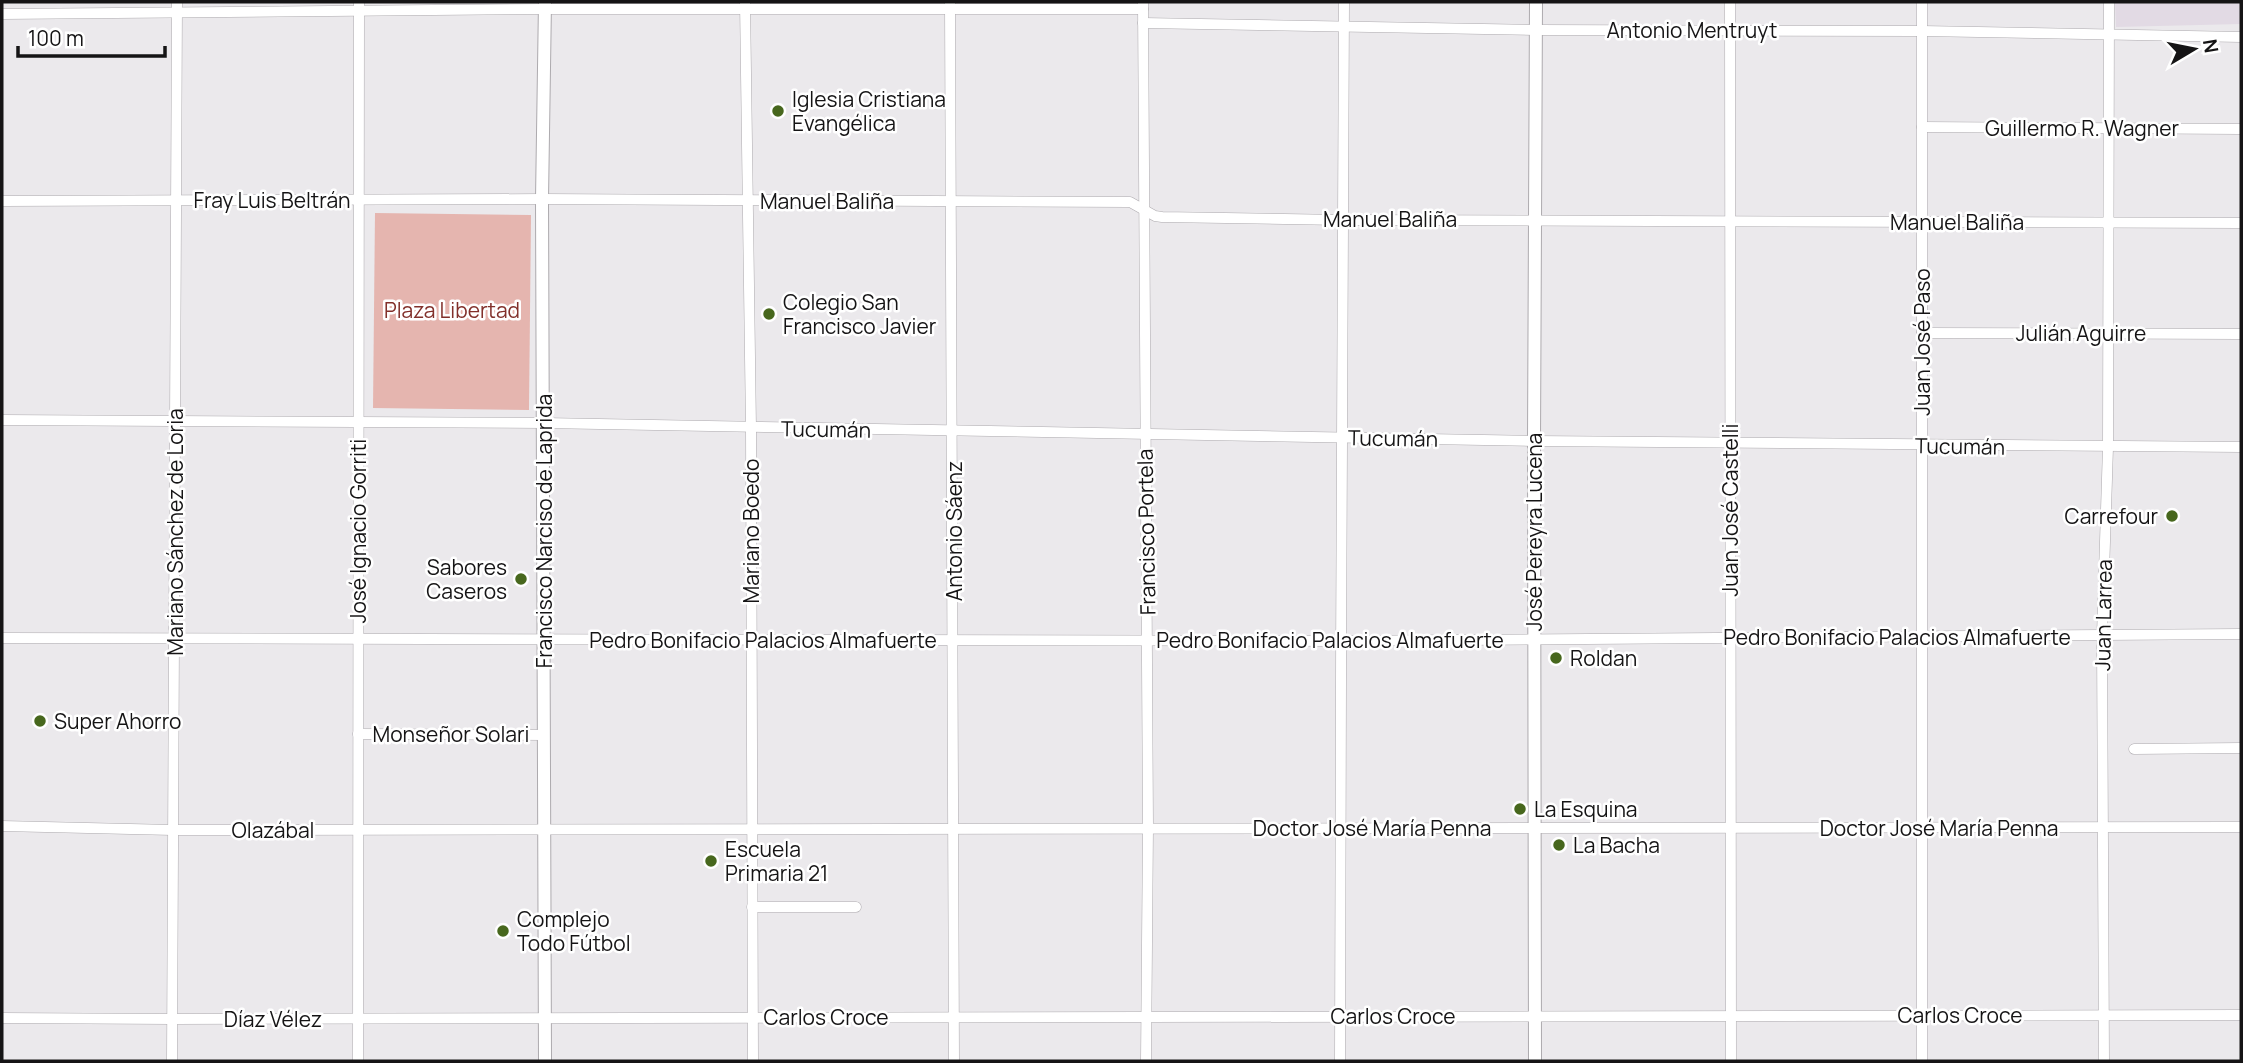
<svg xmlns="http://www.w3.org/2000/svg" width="2243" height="1063" viewBox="0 0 2243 1063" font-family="Manrope,sans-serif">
<rect width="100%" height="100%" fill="#ebe9ec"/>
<polygon fill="#e2dae4" points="2115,2 2241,2 2241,24 2116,27"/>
<polygon fill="#e5b5af" points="375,213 531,215 529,410 373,408"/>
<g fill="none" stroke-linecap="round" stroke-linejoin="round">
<defs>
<g id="minor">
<polyline points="745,2 751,428 753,1061"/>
<polyline points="950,2 954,1061"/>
<polyline points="1143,2 1148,827 1146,1061"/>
<polyline points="1730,2 1731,1061"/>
<polyline points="2,14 545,9 1143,9"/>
<polyline points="1143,23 1536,30 1922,31 2241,37"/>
<polyline points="1922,127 2241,129"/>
<polyline points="2,201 542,199 1130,202 1155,216 1162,217 1342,220 2241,223"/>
<polyline points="1922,333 2241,334"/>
<polyline points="2,420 544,423 1534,441 2241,447"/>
<polyline points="2,638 1332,641 2241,634"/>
<polyline points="358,734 544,735"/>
<polyline points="2134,749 2241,748"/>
<polyline points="2,826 173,830 2241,827"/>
<polyline points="752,907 856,907"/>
<polyline points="2,1018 172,1019 2241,1015"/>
<polyline points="172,1061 177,2"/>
<polyline points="358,1061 359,2"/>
<path d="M1340,1061C1342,708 1340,355 1344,2"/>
<polyline points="1922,1061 1922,2"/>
<polyline points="2104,1061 2102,636 2108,447 2109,2"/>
</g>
<g id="tertiary">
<polyline points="545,2 542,199 545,1061"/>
<polyline points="1535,1061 1534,441 1536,2"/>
</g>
</defs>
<use href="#minor" stroke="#adaaae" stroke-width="11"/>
<use href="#tertiary" stroke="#adaaae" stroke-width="14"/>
<use href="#minor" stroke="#fff" stroke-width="10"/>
<use href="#tertiary" stroke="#fff" stroke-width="12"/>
</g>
<g fill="#47671d" stroke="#fff" stroke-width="2.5">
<circle cx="778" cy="111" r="7"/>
<circle cx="769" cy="314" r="7"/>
<circle cx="2172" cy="516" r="7"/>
<circle cx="521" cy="579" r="7"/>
<circle cx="1556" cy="658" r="7"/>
<circle cx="40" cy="721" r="7"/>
<circle cx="1520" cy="809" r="7"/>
<circle cx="1559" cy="845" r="7"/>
<circle cx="711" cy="861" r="7"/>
<circle cx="503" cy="931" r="7"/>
</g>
<g text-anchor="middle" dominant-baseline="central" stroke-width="5" stroke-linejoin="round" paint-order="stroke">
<g font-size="21" fill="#151415" stroke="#fff">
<text x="1692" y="30">Antonio Mentruyt</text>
<text x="2082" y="128">Guillermo R. Wagner</text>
<text x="272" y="200">Fray Luis Beltrán</text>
<text x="827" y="201">Manuel Baliña</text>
<text x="1390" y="219">Manuel Baliña</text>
<text x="1957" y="222">Manuel Baliña</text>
<text x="2081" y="333">Julián Aguirre</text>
<text transform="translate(1922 342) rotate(-90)">Juan José Paso</text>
<text transform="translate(826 429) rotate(1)">Tucumán</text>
<text transform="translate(1393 438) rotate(1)">Tucumán</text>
<text transform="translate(1960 446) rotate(1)">Tucumán</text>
<text transform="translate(1730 510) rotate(-90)">Juan José Castelli</text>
<text transform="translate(358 531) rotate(-90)">José Ignacio Gorriti</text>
<text transform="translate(544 531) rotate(-90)">Francisco Narciso de Laprida</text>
<text transform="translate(751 531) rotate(-90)">Mariano Boedo</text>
<text transform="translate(954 531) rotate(-90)">Antonio Sáenz</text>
<text transform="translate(175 532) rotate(-90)">Mariano Sánchez de Loria</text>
<text transform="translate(1146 532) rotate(-91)">Francisco Portela</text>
<text transform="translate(1534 532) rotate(-90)">José Pereyra Lucena</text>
<text transform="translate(2103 615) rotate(-89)">Juan Larrea</text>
<text x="1897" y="637">Pedro Bonifacio Palacios Almafuerte</text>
<text x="763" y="640">Pedro Bonifacio Palacios Almafuerte</text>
<text x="1330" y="640">Pedro Bonifacio Palacios Almafuerte</text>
<text x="451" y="734">Monseñor Solari</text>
<text x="1372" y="828">Doctor José María Penna</text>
<text x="1939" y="828">Doctor José María Penna</text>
<text x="273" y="830">Olazábal</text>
<text x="1960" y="1015">Carlos Croce</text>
<text x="1393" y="1016">Carlos Croce</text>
<text x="826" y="1017">Carlos Croce</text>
<text x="273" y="1019">Díaz Vélez</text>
</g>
<g font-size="21" fill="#151415" stroke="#fff" text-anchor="start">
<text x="792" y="99">Iglesia Cristiana<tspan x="792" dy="24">Evangélica</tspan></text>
<text x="783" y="302">Colegio San<tspan x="783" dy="24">Francisco Javier</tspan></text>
<text x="2158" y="516" text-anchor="end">Carrefour</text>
<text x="507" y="567" text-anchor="end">Sabores<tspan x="507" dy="24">Caseros</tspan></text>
<text x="1570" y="658">Roldan</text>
<text x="54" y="721">Super Ahorro</text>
<text x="1534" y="809">La Esquina</text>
<text x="1573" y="845">La Bacha</text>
<text x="725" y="849">Escuela<tspan x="725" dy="24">Primaria 21</tspan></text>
<text x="517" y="919">Complejo<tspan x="517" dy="24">Todo Fútbol</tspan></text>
</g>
<g font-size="21" fill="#82302b" stroke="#fff">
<text x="452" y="310">Plaza Libertad</text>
</g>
</g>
<rect width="2243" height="1063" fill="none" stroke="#151415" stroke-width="7"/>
<g transform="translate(2194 49) rotate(80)" stroke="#ffffff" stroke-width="5" paint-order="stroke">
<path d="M0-5L12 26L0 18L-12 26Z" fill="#151415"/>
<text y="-10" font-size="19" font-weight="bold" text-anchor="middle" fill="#151415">N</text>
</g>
<path d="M18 46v10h147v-10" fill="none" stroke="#151415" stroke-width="3.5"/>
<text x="28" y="46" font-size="21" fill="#151415" stroke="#ffffff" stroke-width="5" paint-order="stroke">100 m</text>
</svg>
